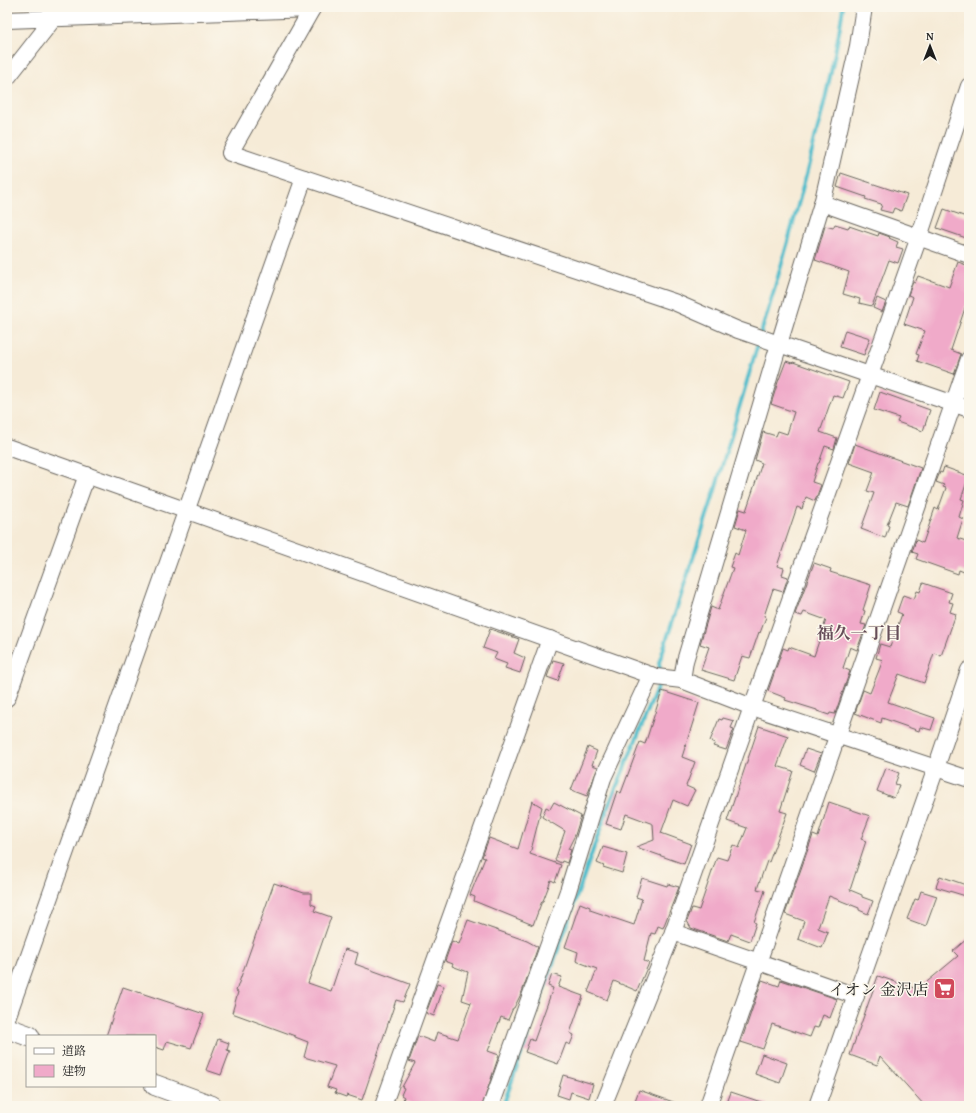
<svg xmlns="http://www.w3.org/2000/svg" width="976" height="1113" viewBox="0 0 976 1113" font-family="'Gentium Book Plus','Noto Serif JP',serif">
<rect width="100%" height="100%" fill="#fbf7ec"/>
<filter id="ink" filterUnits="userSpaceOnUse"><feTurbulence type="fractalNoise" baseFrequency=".025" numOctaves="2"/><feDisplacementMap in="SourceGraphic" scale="8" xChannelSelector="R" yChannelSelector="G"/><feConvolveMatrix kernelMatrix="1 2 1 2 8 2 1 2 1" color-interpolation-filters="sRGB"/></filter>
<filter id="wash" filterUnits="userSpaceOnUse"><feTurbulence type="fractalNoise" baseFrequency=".012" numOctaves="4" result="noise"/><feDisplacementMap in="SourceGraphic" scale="16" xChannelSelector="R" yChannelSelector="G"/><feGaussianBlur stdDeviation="0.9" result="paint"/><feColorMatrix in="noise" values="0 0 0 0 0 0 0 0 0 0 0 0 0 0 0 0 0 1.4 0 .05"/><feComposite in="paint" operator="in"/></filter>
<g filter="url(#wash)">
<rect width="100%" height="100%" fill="#f6ebd7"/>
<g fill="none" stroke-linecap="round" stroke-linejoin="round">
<g stroke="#52becc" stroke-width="4">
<path d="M761,333C783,263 802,192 820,120C829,82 838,45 843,7"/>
<polyline points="661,674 659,663 713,497 759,340"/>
<polyline points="503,1106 607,810 660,681"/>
</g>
</g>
<g id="blocks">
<g fill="#f0aac9">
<polygon points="841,173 907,195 901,211 894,208 892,213 880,210 882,205 881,204 865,199 866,197 837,187"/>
<polygon points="944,209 969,218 969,239 937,228"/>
<polygon points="835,224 848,228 849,226 878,236 879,233 890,237 889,238 898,242 896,247 903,249 898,263 889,260 872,306 859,303 860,299 843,294 849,272 815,260 825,226 833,228"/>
<polygon points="958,262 969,266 969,306 966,305 951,350 961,354 954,374 917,361 919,355 916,354 925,331 904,324 913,297 908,295 913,282 915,283 918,276 949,287"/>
<polygon points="877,298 886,302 882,312 873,308"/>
<polygon points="845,330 870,338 864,355 840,347"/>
<polygon points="786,361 792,363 793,362 849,382 843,398 833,395 820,432 837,438 834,449 825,446 819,463 818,463 812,482 821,485 815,501 806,497 802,509 797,507 777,566 784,568 782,575 788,577 783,592 773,589 764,616 766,617 760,633 759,632 750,658 742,656 734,680 701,670 709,647 700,644 711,607 718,610 733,568 730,567 735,553 738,555 746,530 735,526 740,509 746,511 762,463 755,460 763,432 776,436 778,431 787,434 794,412 771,404 778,382"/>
<polygon points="880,392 930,410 923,431 897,422 899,418 874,410"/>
<polygon points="855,444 921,468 908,506 896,502 887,525 889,526 885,538 861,529 874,493 867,491 874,472 849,463"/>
<polygon points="944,467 969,476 961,499 964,500 959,517 963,519 957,538 969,542 969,574 959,570 958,574 916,559 918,554 912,552 916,540 923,543 935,508 938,510 946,488 943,487 944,485 936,482 940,472 942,473"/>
<polygon points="814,563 831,569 830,572 871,585 863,610 865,611 861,624 866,625 857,650 850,647 843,668 850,671 835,714 830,713 829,715 817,711 817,710 785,700 786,698 768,691 783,648 788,650 789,647 814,656 826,620 804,612 802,616 795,614"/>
<polygon points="923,583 952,593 949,602 953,603 950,612 956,614 941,656 934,653 924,683 899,674 888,702 935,718 931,730 920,727 919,731 882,718 881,723 855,713 863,690 870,693 883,660 876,658 880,644 890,647 902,614 897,612 903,595 914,599 917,591 920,592"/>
<polygon points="490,629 519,639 514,653 525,658 520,673 505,668 507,664 494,659 497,653 483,648"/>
<polygon points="553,660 564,663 558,681 547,677"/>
<polygon points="662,691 699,703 682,757 695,762 686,786 695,790 687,806 673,800 661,833 691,844 684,864 636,847 654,840 653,824 626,814 621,829 606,824 617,791 621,793 640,742 645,744"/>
<polygon points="723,718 734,721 731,728 734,729 726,750 713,746 715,743 710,741 719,719 722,720"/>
<polygon points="759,726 788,736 777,766 793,771 781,808 780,811 787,813 769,862 767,861 757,889 765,891 754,922 756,923 750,941 731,934 728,941 691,928 687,921 692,908 699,910 717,857 727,860 733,845 739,848 747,828 727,821"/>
<polygon points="588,747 597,751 592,765 598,767 587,796 571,790"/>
<polygon points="806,749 821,754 814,771 800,765"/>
<polygon points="886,768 899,773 895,784 899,785 894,798 877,791"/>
<polygon points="532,801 542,807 530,854 561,865 555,882 551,880 543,901 542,901 533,925 474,901 475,897 470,895 485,858 482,857 489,838 518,849"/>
<polygon points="554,802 581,816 575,835 568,849 571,850 567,863 562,861 561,863 555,860 565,831 542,817 546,807 550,809"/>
<polygon points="829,802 870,816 861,839 866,841 850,890 862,895 862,897 873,901 868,914 859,910 859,908 829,896 818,928 828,932 822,948 798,939 804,921 785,914 813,835 818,837"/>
<polygon points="603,847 627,854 622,873 603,867 604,866 597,863"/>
<polygon points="940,876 969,886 969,897 936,887"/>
<polygon points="642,878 667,886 668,884 679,887 663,928 658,926 655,934 651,933 644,961 649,963 637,991 614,981 607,1000 588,992 597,969 576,961 578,952 565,947 580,903 590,907 590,910 634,925 642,899 636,897"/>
<polygon points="274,883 304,893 311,893 311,904 316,906 314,911 331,917 308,983 331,991 345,949 358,953 355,964 410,984 403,1002 396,1000 362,1100 347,1095 346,1097 335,1093 336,1090 327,1087 335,1066 304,1057 308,1042 295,1037 295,1036 232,1013 238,992 236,991"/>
<polygon points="921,891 937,896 926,926 907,919 915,899 918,900"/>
<polygon points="468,920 527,941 538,947 522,992 514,1008 513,1008 508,1020 501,1017 488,1051 499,1055 482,1106 416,1106 403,1100 404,1097 401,1095 404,1088 402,1087 415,1063 409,1061 418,1036 434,1042 437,1032 458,1039 471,1003 462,1000 468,972 452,966 453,964 445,961 452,941 459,944"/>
<polygon points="969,937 969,1106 925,1106 880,1056 877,1065 850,1055 878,976 914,988 916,991 958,956 953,951"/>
<polygon points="552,974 562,977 558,987 583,996 570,1033 574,1035 570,1045 566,1043 558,1064 525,1052 530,1039 534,1041 553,988 548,986"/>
<polygon points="762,980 779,986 781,980 837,999 830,1018 823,1015 818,1028 814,1027 810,1037 772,1024 763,1049 741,1042"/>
<polygon points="437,984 444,986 434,1016 426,1013"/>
<polygon points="123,987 204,1014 191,1048 167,1041 164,1050 155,1047 155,1036 106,1036"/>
<polygon points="218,1039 229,1043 227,1050 230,1051 221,1075 206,1070"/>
<polygon points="762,1054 787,1063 780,1083 755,1074"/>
<polygon points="563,1075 593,1084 589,1098 571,1092 569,1099 557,1095"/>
<polygon points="639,1090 679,1104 679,1106 633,1106"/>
<polygon points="731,1092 767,1104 767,1106 726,1106"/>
</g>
</g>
</g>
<g filter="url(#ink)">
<use href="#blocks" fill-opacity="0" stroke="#68645d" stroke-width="1"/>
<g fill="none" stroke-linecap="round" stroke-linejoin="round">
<defs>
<g id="minor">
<polyline points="313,7 230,153 674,302 738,330 779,344 685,661 682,680"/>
<polyline points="864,7 858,46 823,200 779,344 969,409"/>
<polyline points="7,20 312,9"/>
<polyline points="7,78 54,18"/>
<polyline points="822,203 969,255"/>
<polyline points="7,447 656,677 682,680 752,707 969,779"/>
<polyline points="7,698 87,475"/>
<polyline points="673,932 856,996"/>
<polyline points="7,1018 304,178"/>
<polyline points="383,1106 550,639"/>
<polyline points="491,1106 568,891 603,778 651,675"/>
<polyline points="603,1106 673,932 752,707 919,237 969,86"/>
<polyline points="708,1106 969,359"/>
<polyline points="817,1106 936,768 969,670"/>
</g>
<g id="major">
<polyline points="7,1028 29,1036"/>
<polyline points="155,1085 212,1106"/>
</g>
</defs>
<use href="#minor" stroke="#68645d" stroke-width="18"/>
<use href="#major" stroke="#68645d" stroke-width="22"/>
<use href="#minor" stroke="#fff" stroke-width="16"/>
<use href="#major" stroke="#fff" stroke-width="20"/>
</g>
</g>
<defs>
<symbol id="supermarket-square" viewBox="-11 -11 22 22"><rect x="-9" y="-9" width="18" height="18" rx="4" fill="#d1495b" stroke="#fbf7ec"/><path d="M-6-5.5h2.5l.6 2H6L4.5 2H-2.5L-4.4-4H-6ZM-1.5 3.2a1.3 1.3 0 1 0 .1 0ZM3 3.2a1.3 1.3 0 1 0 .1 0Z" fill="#fff"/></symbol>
</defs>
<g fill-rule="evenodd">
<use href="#supermarket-square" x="932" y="976" width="25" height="25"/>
</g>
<g text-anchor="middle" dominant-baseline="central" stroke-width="3" stroke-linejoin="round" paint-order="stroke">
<g font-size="16" fill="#1c1c1c" stroke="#fbf7ec" text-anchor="end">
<text x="928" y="989">イオン 金沢店</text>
</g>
<g font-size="17" font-weight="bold" fill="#664e59" stroke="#fbf7ec">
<text x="859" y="632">福久一丁目</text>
</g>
</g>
<rect width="976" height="1113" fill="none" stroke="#fbf7ec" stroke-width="24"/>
<rect x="26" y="1035" width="130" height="52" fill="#fbf7ec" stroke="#a29f99"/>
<rect x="34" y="1048" width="20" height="6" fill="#ffffff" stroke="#a29f99"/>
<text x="62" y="1055" font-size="12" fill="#1c1c1c">道路</text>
<rect x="34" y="1065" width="20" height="12" fill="#f0aac9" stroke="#a29f99"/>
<text x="62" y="1075" font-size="12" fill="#1c1c1c">建物</text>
<g transform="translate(930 46)" stroke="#fbf7ec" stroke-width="3" paint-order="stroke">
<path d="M0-3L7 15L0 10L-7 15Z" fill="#1c1c1c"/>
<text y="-6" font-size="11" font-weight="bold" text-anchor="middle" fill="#1c1c1c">N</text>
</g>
</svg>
